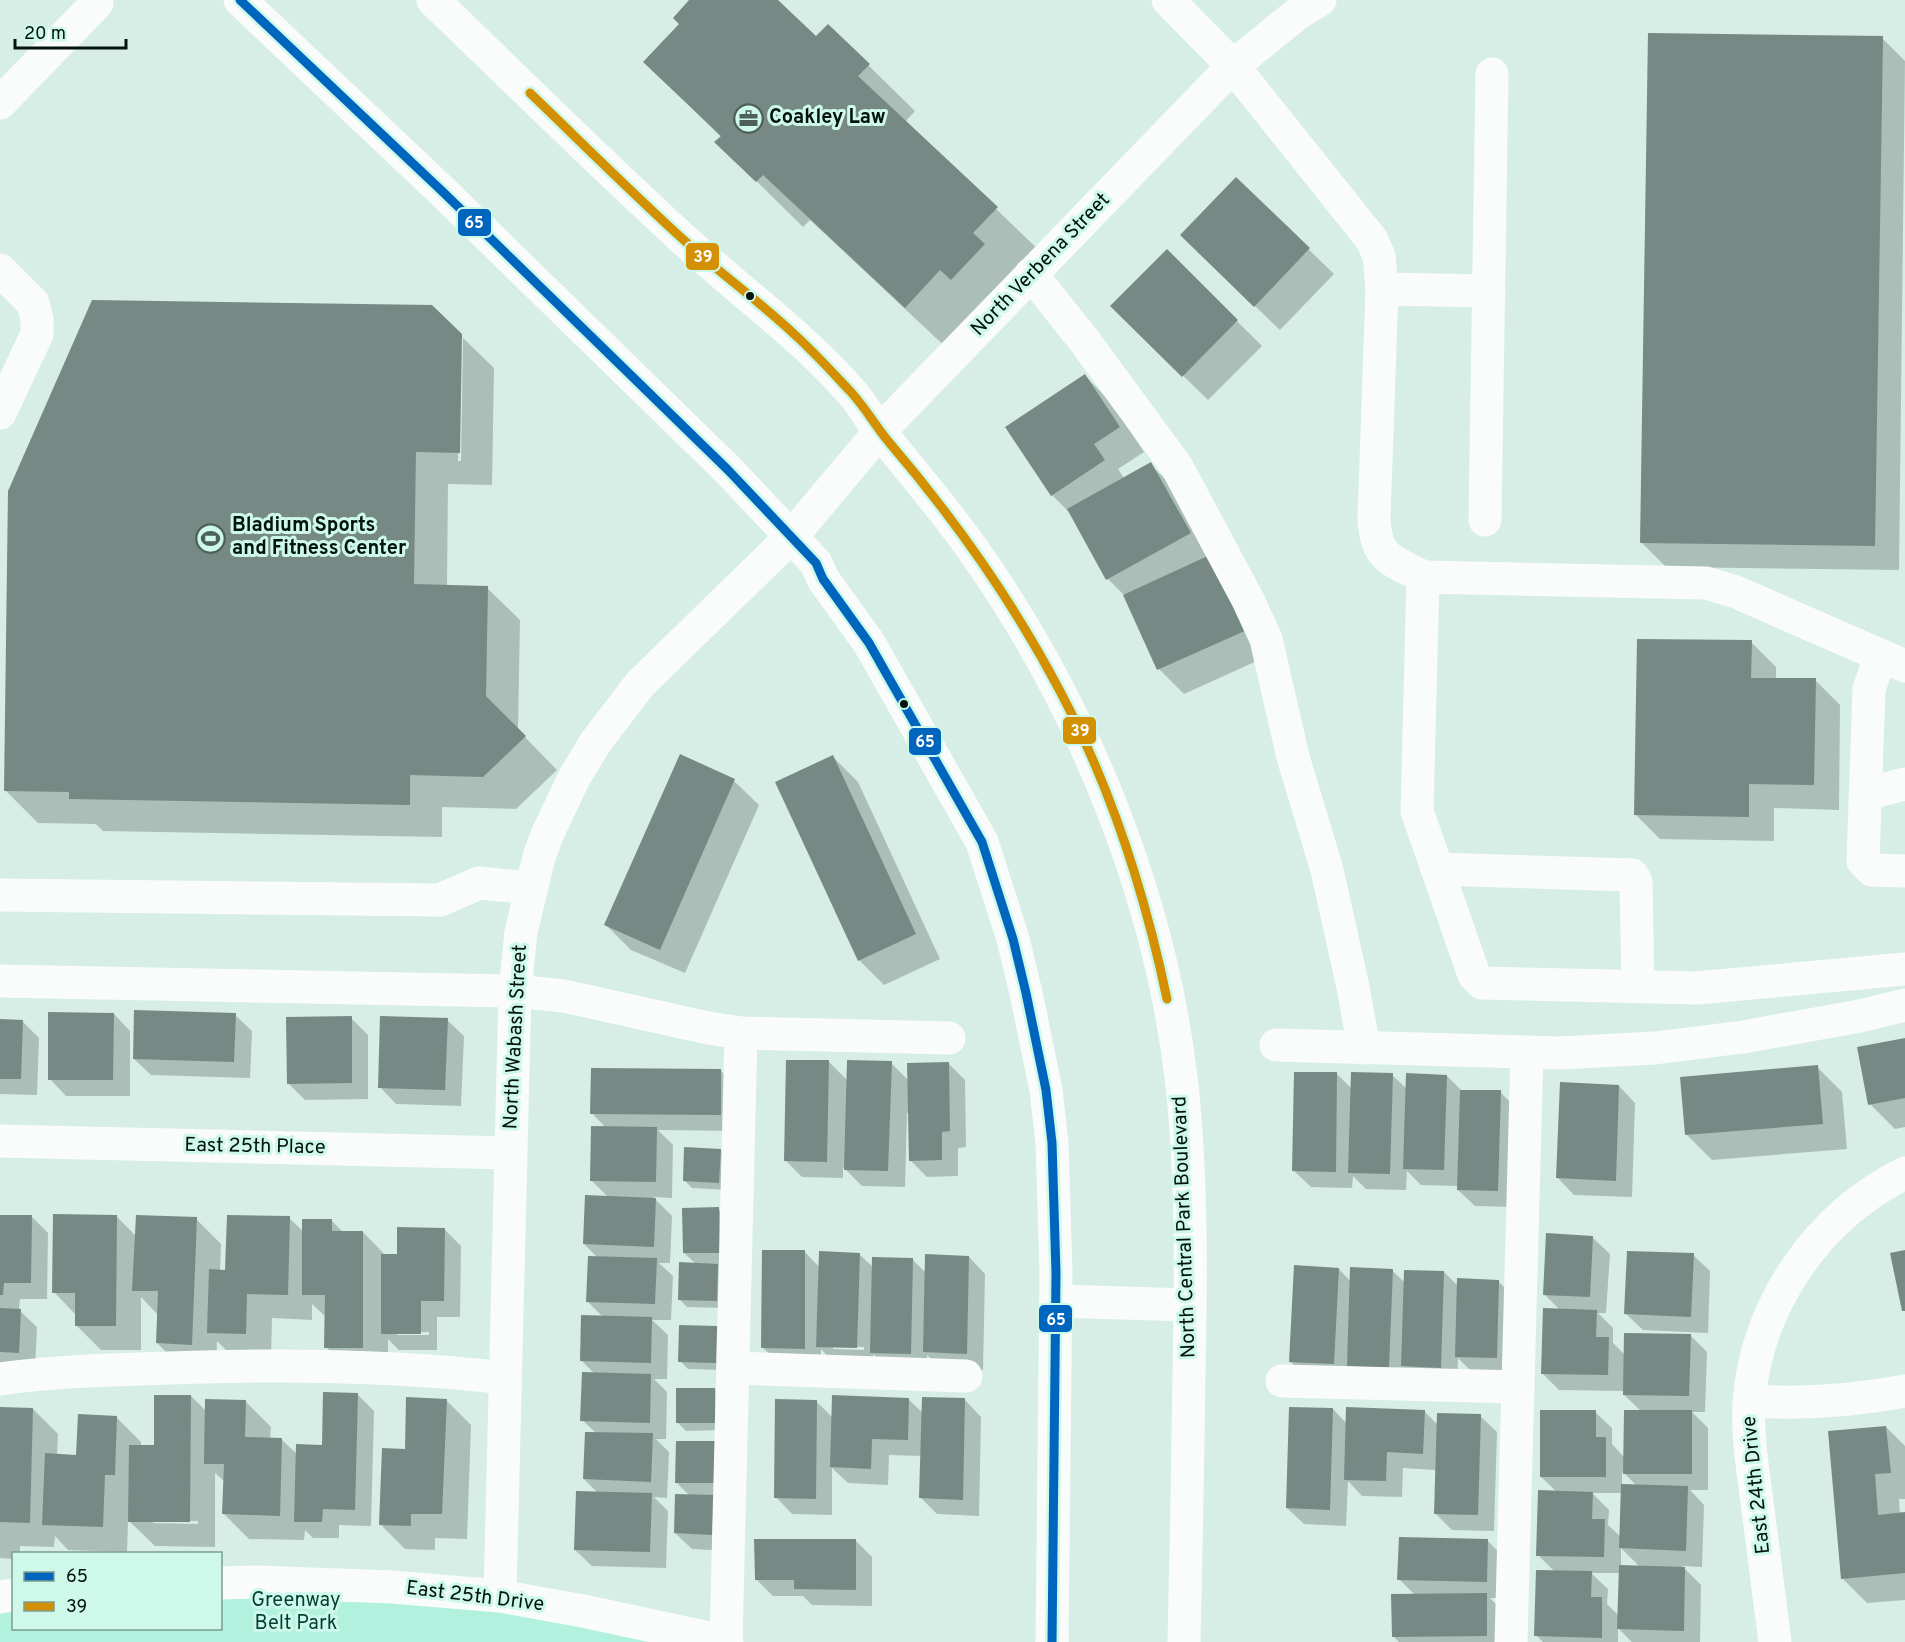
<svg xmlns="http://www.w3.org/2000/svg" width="1905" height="1642" viewBox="0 0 1905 1642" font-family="Overpass,sans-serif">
<rect width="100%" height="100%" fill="#d7eee6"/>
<polygon fill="#b2f1de" points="221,1583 392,1587 727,1642 0,1642 0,1597 13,1595 14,1628 220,1628"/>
<g fill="#0003" fill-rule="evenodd">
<polygon points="691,0 775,0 816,38 868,65 915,111 905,122 1043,254 952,353 810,220 803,227 717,142 721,137 645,62 681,24"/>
<polygon points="1882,38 1905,61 1899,570 1666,567 1641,542"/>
<polygon points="1236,179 1334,274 1280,330 1207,260"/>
<polygon points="1167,252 1262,346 1208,400 1112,306"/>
<polygon points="431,307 463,337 460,337 458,461 461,461 463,338 494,368 492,485 448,484 447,586 487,588 520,620 518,730 557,770 516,809 442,807 442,837 103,831 96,824 38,823 5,790"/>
<polygon points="1085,376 1110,401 1144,452 1118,469 1124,478 1150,464 1175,489 1270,655 1184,694 1159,669 1126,597 1108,579 1071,514 1052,495 1007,427"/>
<polygon points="1751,642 1776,667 1776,679 1815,680 1840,705 1839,810 1774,808 1774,841 1660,839 1635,814"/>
<polygon points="833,757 858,782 940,959 884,985 859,960"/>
<polygon points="734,781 759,805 685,973 631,950 606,925"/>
<polygon points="114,1014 130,1031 130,1096 66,1096 50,1079"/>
<polygon points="235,1015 252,1031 250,1078 151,1075 134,1059"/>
<polygon points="351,1018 368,1035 368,1099 305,1100 288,1083"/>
<polygon points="447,1020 464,1036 461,1106 396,1104 380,1087"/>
<polygon points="0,1021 22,1021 39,1038 37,1095 0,1094"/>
<polygon points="1905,1040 1905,1127 1895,1129 1870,1104"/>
<polygon points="829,1062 848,1081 891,1063 909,1081 948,1063 965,1080 966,1147 958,1148 958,1176 927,1177 910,1160 909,1113 907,1113 905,1187 862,1186 843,1167 843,1178 802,1177 785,1160"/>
<polygon points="1817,1067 1842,1092 1847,1149 1712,1160 1687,1135"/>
<polygon points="721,1071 737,1088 737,1131 658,1130 673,1145 672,1198 653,1197 672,1216 670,1263 659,1263 673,1276 671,1320 652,1320 668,1335 667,1379 654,1379 667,1392 666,1439 656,1439 669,1452 667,1498 654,1497 668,1511 666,1568 592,1566 575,1550 598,1493 584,1479 596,1433 582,1420 595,1374 581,1360 603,1317 587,1301 598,1258 584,1244 609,1198 591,1180 606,1128 592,1113"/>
<polygon points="1337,1074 1352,1089 1392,1075 1407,1089 1447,1076 1462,1091 1500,1092 1517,1109 1514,1207 1475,1206 1458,1190 1458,1186 1421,1185 1407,1171 1406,1190 1366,1189 1353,1176 1352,1188 1311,1187 1294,1171"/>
<polygon points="1619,1086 1635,1103 1632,1197 1574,1195 1558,1178"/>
<polygon points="720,1150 728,1158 727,1190 692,1188 684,1180"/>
<polygon points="718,1209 735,1226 724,1308 687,1307 679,1299 696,1264 684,1253"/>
<polygon points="0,1216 31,1216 48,1233 47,1299 20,1299 19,1310 37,1327 35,1369 0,1367"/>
<path d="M116,1216L136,1236L196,1219L221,1244L220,1271H227L289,1218L304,1232L331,1220L343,1232H363L386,1256H398L444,1229L461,1246L460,1317H437V1350H399L388,1339V1373L351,1372L326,1347V1317L312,1304V1320L272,1318L271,1358L233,1357L217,1341L216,1369L182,1368L157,1343L158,1315L141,1297V1350H101L76,1325V1315L54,1292ZM397,1332H429V1335H397Z"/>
<path d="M1593,1238L1610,1254L1606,1313H1598L1613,1328V1343L1625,1355L1690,1335L1707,1352L1705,1412H1692L1708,1428V1490H1690L1704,1505L1702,1567L1682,1566L1701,1585L1700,1642H1632L1618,1628V1642H1543L1536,1635L1555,1572L1538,1555L1557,1492L1541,1477L1595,1412L1612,1428V1444L1625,1458L1641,1411L1624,1395V1391L1559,1390L1542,1373L1560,1310L1544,1294ZM1622,1471L1637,1486H1622ZM1592,1493H1623L1621,1537L1608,1525L1609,1510ZM1621,1548L1640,1567L1621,1566ZM1591,1573H1621L1619,1616L1607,1604L1608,1589Z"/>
<path d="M804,1251L820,1268L859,1254L874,1268L913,1260L926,1273L969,1257L985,1274L983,1370L941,1368L927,1355V1370L888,1369L873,1354V1364L834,1363L821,1349V1365L780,1364L763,1348ZM833,1346L864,1347V1350L833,1349Z"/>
<polygon points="1693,1255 1710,1271 1708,1333 1643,1330 1626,1314"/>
<polygon points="1339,1269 1351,1282 1392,1270 1405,1283 1444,1272 1459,1287 1498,1281 1515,1298 1513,1374 1473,1373 1458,1358 1457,1384 1307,1378 1290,1361"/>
<polygon points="717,1327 725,1335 724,1370 688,1369 680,1361"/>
<polygon points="714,1389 722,1398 723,1430 686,1431 678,1423"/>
<path d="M357,1394L374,1411L371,1526L339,1525V1538H313L305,1530L304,1540L249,1539L224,1514L225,1482L215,1473V1547L155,1546L128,1520L127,1552L68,1550L55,1536L54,1547L20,1546V1554H14V1559L0,1558V1409H33L58,1434L57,1455L78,1456L116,1417L141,1442V1447L155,1446L191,1396L207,1412L246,1402L271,1427L270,1439L282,1440L298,1455L324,1446ZM153,1520L198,1521V1524L153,1523Z"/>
<polygon points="908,1399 923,1413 965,1400 981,1417 979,1516 937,1514 921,1498 922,1456 889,1455 888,1485 848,1483 832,1468 832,1515 792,1514 776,1497 816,1401 833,1418"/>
<polygon points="446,1400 471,1425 467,1539 435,1538 435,1550 405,1549 380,1524 406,1450"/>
<polygon points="1333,1409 1347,1424 1424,1411 1438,1425 1480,1416 1497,1432 1494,1531 1452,1530 1435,1513 1436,1470 1403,1468 1402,1497 1362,1496 1348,1481 1346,1526 1304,1524 1287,1508"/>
<polygon points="1886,1427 1905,1446 1905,1499 1899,1499 1900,1514 1905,1514 1905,1600 1867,1603 1842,1578"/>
<polygon points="714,1443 728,1551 692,1549 675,1533 690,1496 676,1482"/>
<polygon points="855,1540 872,1557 872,1606 812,1605 803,1596 773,1596 756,1579"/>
<polygon points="1488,1541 1504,1558 1503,1598 1490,1598 1503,1611 1503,1642 1399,1642 1393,1636 1415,1595 1399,1579"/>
</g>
<g fill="#778984">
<polygon points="689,0 778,0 816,36 828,24 870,64 858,76 998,207 973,233 985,244 951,280 940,270 905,308 763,175 756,182 714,142 721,136 643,62 679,24 673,18"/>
<polygon points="1648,33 1883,36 1875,546 1640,543"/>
<polygon points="1236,177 1310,248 1254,307 1180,235"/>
<polygon points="1167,249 1238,320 1182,377 1110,306"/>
<polygon points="92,300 432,305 462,334 460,453 416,452 414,584 488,586 486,696 526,736 483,777 410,775 410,805 69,799 69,792 4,791 8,491"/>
<polygon points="1085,374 1120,427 1094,444 1105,460 1051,496 1005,427"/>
<polygon points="1151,462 1191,533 1106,580 1067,509"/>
<polygon points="1212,554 1247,630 1157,670 1123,595"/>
<polygon points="1637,639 1752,640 1751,678 1816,678 1814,785 1749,784 1749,817 1634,815"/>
<polygon points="680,754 735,779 660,950 604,925"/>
<polygon points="833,755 916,934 858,961 775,782"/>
<polygon points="134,1010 236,1013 234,1062 133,1059"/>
<polygon points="48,1012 114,1013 113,1080 48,1080"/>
<polygon points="352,1016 352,1083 287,1084 286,1017"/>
<polygon points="380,1016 448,1018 445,1090 378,1088"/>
<polygon points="0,1019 23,1020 21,1079 0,1079"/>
<polygon points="1905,1038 1905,1098 1868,1105 1857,1047"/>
<polygon points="786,1060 829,1060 827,1162 784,1161"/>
<polygon points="847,1060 892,1061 888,1171 844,1170"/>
<polygon points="949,1062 950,1131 942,1132 942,1160 909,1161 907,1063"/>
<polygon points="1818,1065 1823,1124 1685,1135 1680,1077"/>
<polygon points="591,1068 721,1069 721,1115 590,1114"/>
<polygon points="1294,1072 1337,1072 1336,1172 1292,1171"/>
<polygon points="1351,1072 1393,1073 1390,1174 1348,1173"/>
<polygon points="1406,1073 1447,1075 1444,1170 1403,1169"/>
<polygon points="1560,1082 1619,1085 1616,1181 1556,1178"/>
<polygon points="1460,1090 1501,1090 1498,1191 1457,1190"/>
<polygon points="591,1126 657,1127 656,1182 590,1181"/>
<polygon points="684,1147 721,1149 719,1183 683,1181"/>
<polygon points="585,1195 656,1198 654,1247 583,1244"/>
<polygon points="719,1207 720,1253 683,1253 682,1208"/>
<polygon points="53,1214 117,1215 116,1326 75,1326 75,1293 52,1293"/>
<polygon points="0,1215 32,1215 31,1283 4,1283 3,1295 0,1295"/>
<polygon points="136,1215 197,1217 192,1345 156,1343 158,1291 132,1291"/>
<polygon points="227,1215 290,1216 288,1295 247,1294 246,1334 207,1333 209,1269 225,1270"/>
<polygon points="302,1219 332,1219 332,1231 363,1231 363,1348 324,1348 325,1295 302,1295"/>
<polygon points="397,1227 445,1228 444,1301 421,1301 421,1334 381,1334 381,1254 397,1254"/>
<polygon points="1546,1233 1593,1236 1590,1297 1543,1295"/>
<polygon points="762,1250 805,1250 805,1349 761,1348"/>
<polygon points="1905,1250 1905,1311 1902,1311 1890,1253"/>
<polygon points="819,1251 860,1253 857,1348 816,1347"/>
<polygon points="1627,1251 1694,1253 1691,1317 1624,1314"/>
<polygon points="925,1254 969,1256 967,1354 923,1352"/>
<polygon points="588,1256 657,1258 655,1304 586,1302"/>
<polygon points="872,1257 913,1258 911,1354 870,1353"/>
<polygon points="679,1262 718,1264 717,1301 678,1300"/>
<polygon points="1294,1265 1339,1268 1334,1364 1289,1362"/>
<polygon points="1350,1267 1393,1269 1389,1368 1347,1366"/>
<polygon points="1404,1270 1444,1271 1441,1368 1401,1366"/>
<polygon points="1457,1278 1499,1280 1497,1358 1455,1357"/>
<polygon points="0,1308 21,1309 19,1353 0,1352"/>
<polygon points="1543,1308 1597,1310 1596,1337 1609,1337 1608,1375 1541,1374"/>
<polygon points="581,1315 652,1317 651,1363 580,1361"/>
<polygon points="679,1325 717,1326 716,1363 678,1362"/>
<polygon points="1624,1333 1691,1334 1689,1396 1623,1395"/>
<polygon points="582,1372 651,1374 650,1423 580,1421"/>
<rect x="676" y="1388" width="39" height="35"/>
<polygon points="323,1392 358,1393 355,1510 323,1509 322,1522 294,1522 296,1444 322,1445"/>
<polygon points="154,1395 191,1395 190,1522 128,1522 129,1445 154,1445"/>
<polygon points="832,1395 909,1398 908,1440 872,1439 871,1469 830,1467"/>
<polygon points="406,1397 447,1399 442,1514 411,1514 411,1526 379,1525 382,1448 405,1449"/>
<polygon points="922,1397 965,1398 963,1500 919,1498"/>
<polygon points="205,1399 246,1400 245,1437 282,1438 280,1516 222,1514 224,1464 204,1464"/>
<polygon points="775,1399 817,1400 816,1499 774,1498"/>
<polygon points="0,1407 33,1408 30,1523 0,1522"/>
<polygon points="1289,1407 1333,1408 1330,1510 1286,1508"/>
<polygon points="1346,1407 1425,1410 1423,1454 1387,1452 1386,1481 1344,1480"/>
<polygon points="1540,1410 1596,1410 1596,1437 1606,1437 1606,1477 1540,1477"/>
<polygon points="1624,1410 1692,1410 1692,1474 1623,1474"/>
<polygon points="1437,1413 1481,1414 1478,1515 1434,1514"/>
<polygon points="78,1414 117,1416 115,1475 105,1475 103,1527 42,1525 45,1453 76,1455"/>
<polygon points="1886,1426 1891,1473 1875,1474 1878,1515 1905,1512 1905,1573 1841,1579 1828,1431"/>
<polygon points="585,1432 653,1433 651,1482 583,1479"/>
<polygon points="676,1441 715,1441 715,1483 675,1483"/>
<polygon points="1621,1484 1688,1486 1686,1551 1619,1548"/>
<polygon points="1538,1490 1593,1492 1592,1519 1605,1519 1604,1557 1536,1556"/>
<polygon points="576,1491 652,1493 650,1552 574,1550"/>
<polygon points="675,1494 714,1495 712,1535 674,1533"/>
<polygon points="1399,1537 1488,1539 1487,1582 1397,1580"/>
<polygon points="754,1539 856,1539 856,1590 794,1589 794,1580 755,1580"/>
<polygon points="1619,1565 1685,1567 1684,1631 1617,1629"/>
<polygon points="1536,1570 1592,1571 1591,1597 1602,1597 1602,1638 1534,1636"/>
<polygon points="1487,1593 1487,1636 1392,1637 1391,1594"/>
</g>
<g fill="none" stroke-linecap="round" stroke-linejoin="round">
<g stroke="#f9fcfb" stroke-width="33">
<path d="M1168,0L1233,66L1372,240L1379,256L1382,289L1374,518C1376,560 1391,559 1423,577"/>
<polyline points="0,103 97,3"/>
<polyline points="0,270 33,303 37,319 37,334 0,413"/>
<polyline points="1031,274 1083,339 1177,467 1248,600 1266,639 1293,757 1327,870 1353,987 1364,1048"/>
<polyline points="1382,289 1489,291"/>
<polyline points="1485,520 1492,74"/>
<polyline points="1881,655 1869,689 1863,861 1872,870 1905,871"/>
<polyline points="1905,666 1736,592 1706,583 1423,577 1417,811 1474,975 1482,983 1697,988 1905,969"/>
<polyline points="1866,794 1905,784"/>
<polyline points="1437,869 1632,875 1636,882 1638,987"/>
<polyline points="0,895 440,900 479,883 531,888"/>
<polyline points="0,981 515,991 564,996 708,1028 741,1033 949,1038"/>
<polyline points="1276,1045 1560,1053 1655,1048 1743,1037 1860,1016 1905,1005"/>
<polyline points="0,1141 510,1153"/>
<polyline points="733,1368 966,1376"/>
<path d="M0,1379C55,1371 112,1370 168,1368C280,1364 394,1365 505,1378"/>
<polyline points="1282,1381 1518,1387"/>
<path d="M1750,1401C1801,1404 1854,1401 1905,1391"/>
<polyline points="220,1583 257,1582 392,1587 500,1596 583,1611 727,1642"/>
<polyline points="500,1596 515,991 521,932 539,857 547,835 574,778 595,743 640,684 792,536 880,431 905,405 1233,66 1297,14 1320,0"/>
<polyline points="0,1597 14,1595"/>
<polyline points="726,1642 741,1033"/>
<polyline points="1511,1642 1527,1052"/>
<path d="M1775,1642C1769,1595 1763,1549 1757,1502C1753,1470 1747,1436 1749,1403C1756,1305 1818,1216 1905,1173"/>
</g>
<g stroke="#f9fcfb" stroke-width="33">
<polyline points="240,0 444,193 728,470 816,563 823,579 869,643 982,842 1013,939 1026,993 1046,1090 1052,1143 1056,1273 1052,1642"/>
<path d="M433,0C516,80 598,161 683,239C739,291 802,335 853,394C863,406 871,420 881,433C913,473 946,511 976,554C1084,708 1161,898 1182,1085C1192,1181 1191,1278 1189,1373C1188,1463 1186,1552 1184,1642"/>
<polyline points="1056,1301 1190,1305"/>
</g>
<defs>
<polyline id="bus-1" points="240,0 444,193 728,470 816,563 823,579 869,643 982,842 1013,939 1026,993 1046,1090 1052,1143 1056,1273 1052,1642"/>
<path id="bus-2" d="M530,93C582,143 633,194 686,242C721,274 760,302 794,334C814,352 832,372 850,391C864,406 875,425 888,441C954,518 1014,603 1061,693C1111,788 1145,894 1167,999"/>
</defs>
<use href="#bus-1" stroke="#cdf8ea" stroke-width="14"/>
<use href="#bus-2" stroke="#cdf8ea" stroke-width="14"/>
<use href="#bus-1" stroke="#0065bd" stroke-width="9"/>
<use href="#bus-2" stroke="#d39002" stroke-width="9"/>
</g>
<defs>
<symbol id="office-ring" viewBox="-11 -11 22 22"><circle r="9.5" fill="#cdf8ea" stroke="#4e605a" stroke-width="1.5"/><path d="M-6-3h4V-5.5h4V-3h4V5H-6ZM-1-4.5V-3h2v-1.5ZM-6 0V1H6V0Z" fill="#4e605a"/></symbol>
<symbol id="stadium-ring" viewBox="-11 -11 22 22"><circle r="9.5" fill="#cdf8ea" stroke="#4e605a" stroke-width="1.5"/><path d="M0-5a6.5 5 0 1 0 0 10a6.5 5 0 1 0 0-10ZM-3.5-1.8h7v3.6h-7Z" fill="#4e605a"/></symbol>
</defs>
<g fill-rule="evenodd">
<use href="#office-ring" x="732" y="102" width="33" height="33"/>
<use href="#stadium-ring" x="194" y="522" width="33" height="33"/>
</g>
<g fill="#04130e" stroke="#cdf8ea" stroke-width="2">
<circle cx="750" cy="296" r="5"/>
<circle cx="904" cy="704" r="5"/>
</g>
<g text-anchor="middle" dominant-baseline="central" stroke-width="6" stroke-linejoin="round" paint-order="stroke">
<g font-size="20" font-weight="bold" fill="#04130e" stroke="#cdf8ea" text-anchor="start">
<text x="769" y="118">Coakley Law</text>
<text x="232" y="526">Bladium Sports<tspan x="232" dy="23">and Fitness Center</tspan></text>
</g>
<g font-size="20" fill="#04130e" stroke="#cdf8ea">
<text transform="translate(1041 265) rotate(-46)">North Verbena Street</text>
<text transform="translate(516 1037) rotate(-87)">North Wabash Street</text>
<text transform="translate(255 1147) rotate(1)">East 25th Place</text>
<text transform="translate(1185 1227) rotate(-92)">North Central Park Boulevard</text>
<text transform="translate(1757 1485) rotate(-96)">East 24th Drive</text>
<text transform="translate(475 1597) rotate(7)">East 25th Drive</text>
</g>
<g font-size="20" fill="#003f32" stroke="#cdf8ea">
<text x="296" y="1601">Greenway<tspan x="296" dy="23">Belt Park</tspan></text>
</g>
</g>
<g stroke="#cdf8ea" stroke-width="2">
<rect x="457" y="208" width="35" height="29" rx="6" fill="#0065bd"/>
<rect x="685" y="242" width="35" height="29" rx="6" fill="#d39002"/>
<rect x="1062" y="716" width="35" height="29" rx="6" fill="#d39002"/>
<rect x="908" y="727" width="34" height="29" rx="6" fill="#0065bd"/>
<rect x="1038" y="1304" width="35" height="29" rx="6" fill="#0065bd"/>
</g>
<g font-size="16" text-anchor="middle" font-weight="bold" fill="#fff">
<text x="474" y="228">65</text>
<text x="703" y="262">39</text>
<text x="1080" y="736">39</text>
<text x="925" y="747">65</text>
<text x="1056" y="1325">65</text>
</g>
<rect x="12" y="1552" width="210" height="78" fill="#cdf8ea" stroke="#7d9c92" stroke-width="1.5"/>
<rect x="24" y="1572" width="30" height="9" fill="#0065bd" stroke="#7d9c92" stroke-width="1.5"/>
<text x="66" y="1582" font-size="18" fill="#04130e">65</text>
<rect x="24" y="1602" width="30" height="9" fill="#d39002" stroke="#7d9c92" stroke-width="1.5"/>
<text x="66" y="1612" font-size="18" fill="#04130e">39</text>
<path d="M15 39v9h111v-9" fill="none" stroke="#04130e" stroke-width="3"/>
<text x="24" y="39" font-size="18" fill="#04130e" stroke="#cdf8ea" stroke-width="4.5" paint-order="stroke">20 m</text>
</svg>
